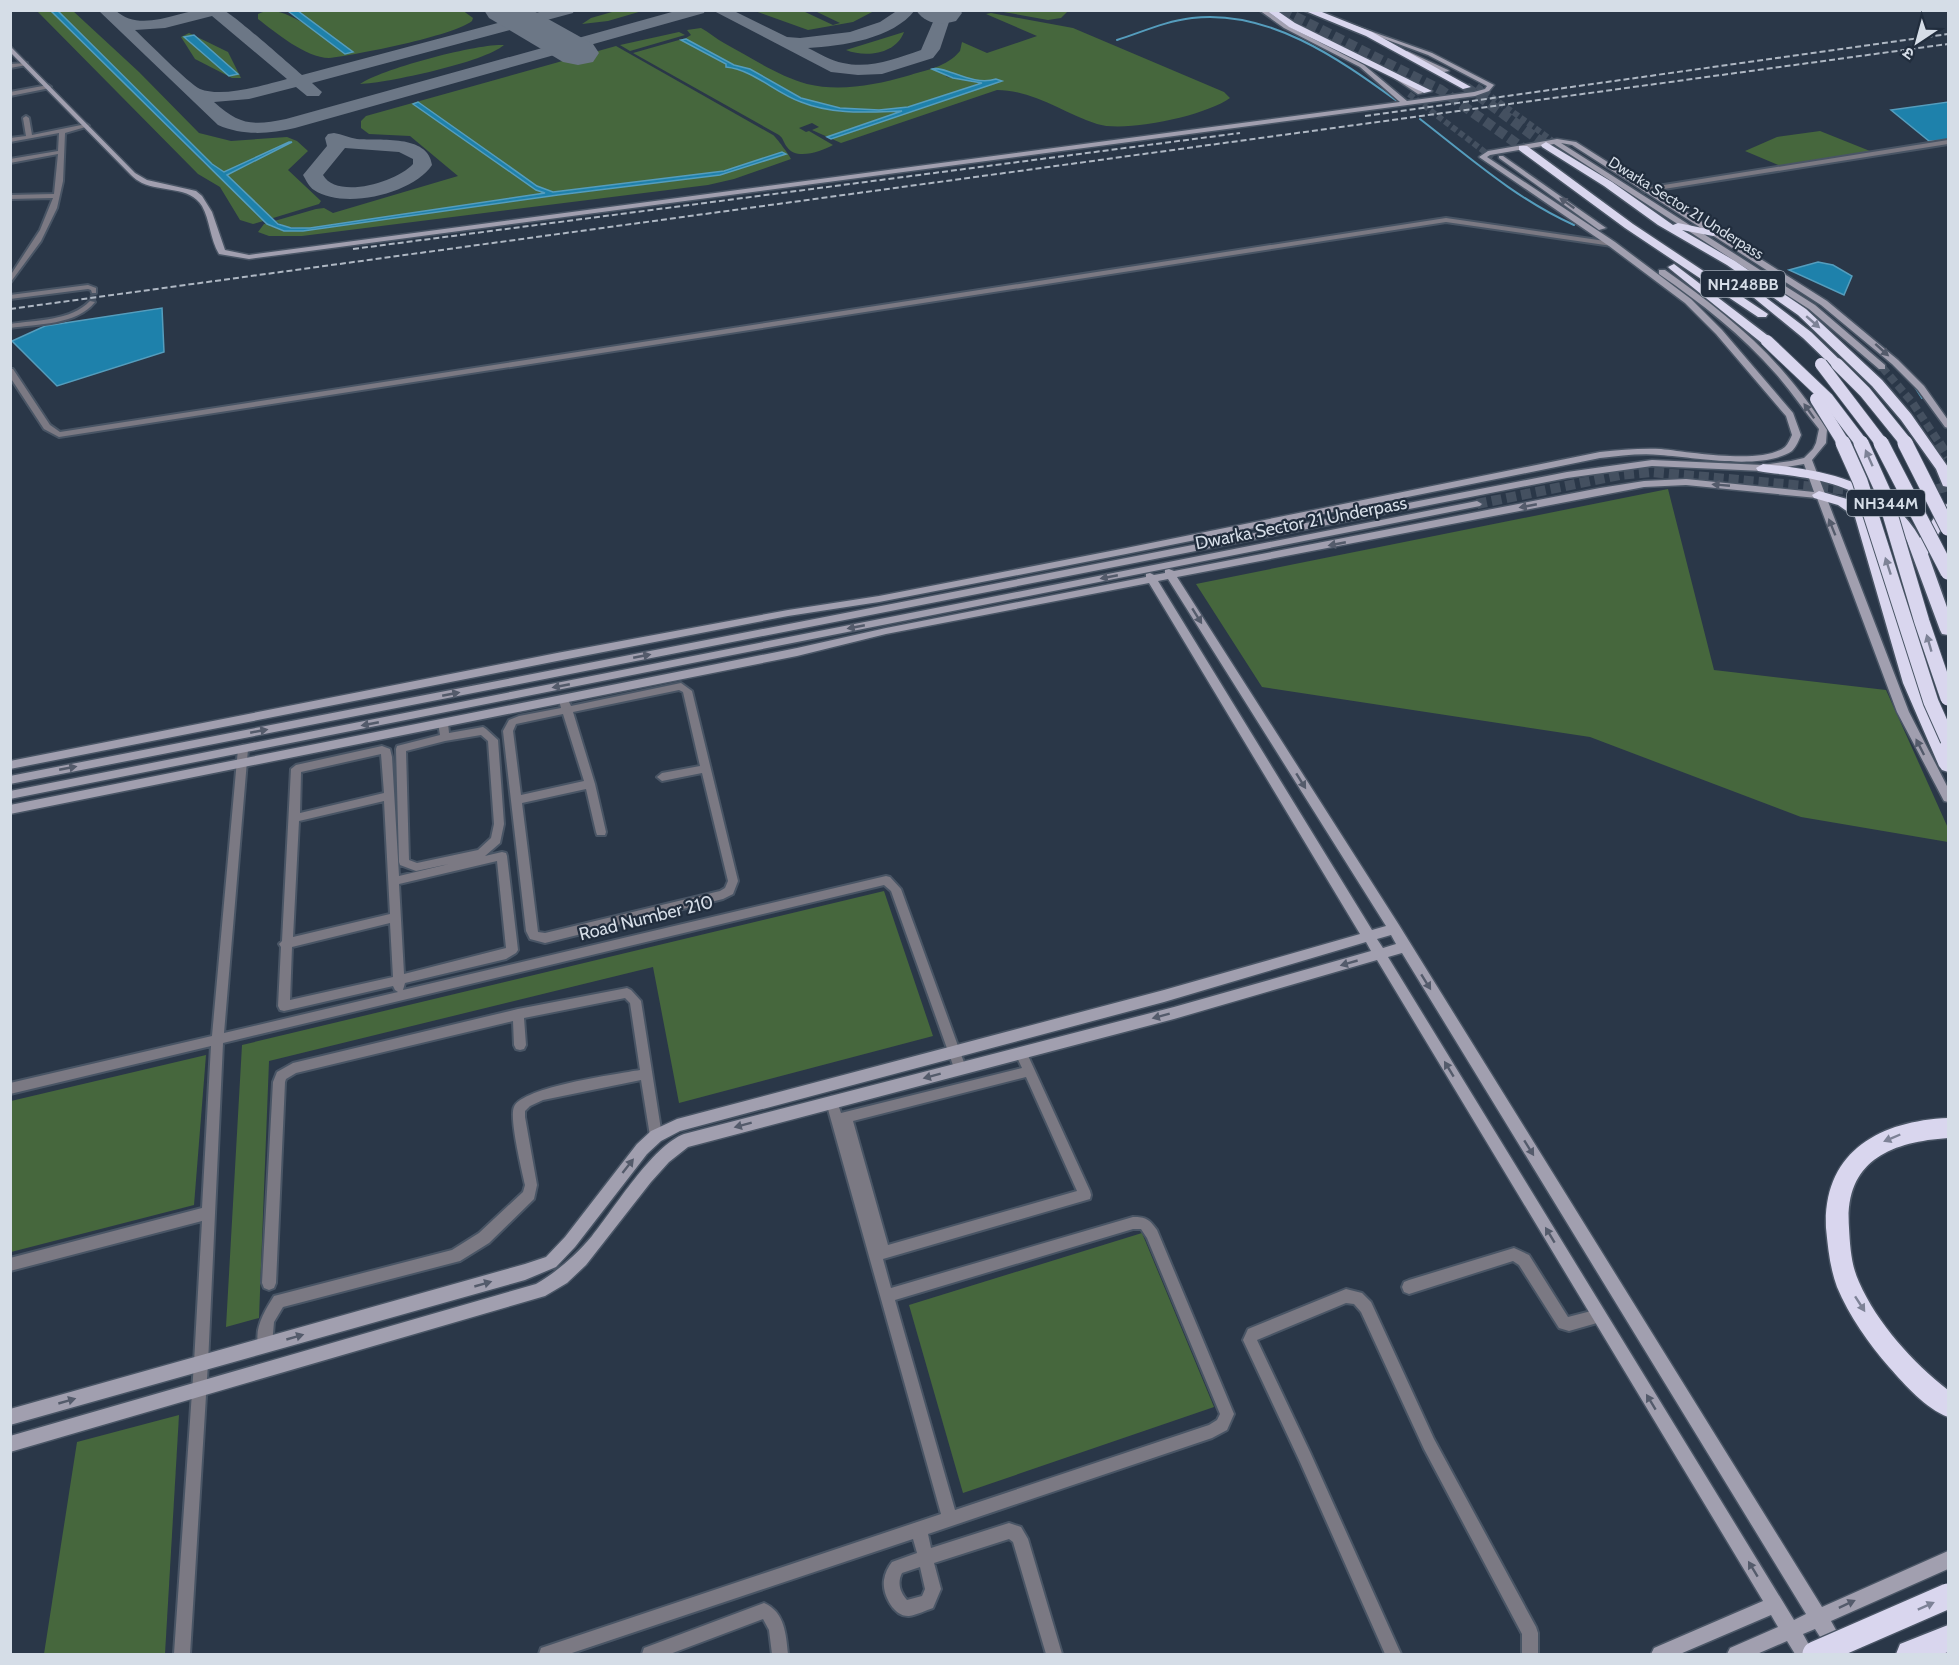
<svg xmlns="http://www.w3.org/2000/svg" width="1959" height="1665" viewBox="0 0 1959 1665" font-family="Cabin,'Noto Sans Devanagari',sans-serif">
<rect width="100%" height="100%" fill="#2a3748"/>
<g fill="#46673d" fill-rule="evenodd">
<path d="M462,10L473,18L472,21C453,36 356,55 329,58C306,58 275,32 258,19V14C283,0 325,39 345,54L352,51L298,11Z"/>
<polygon points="619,10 642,11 608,21 582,24 591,18"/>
<polygon points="37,11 51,11 206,165 271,218 227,175 291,142 224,172 212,164 58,11 73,11 139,72 199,133 231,141 287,137 297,141 308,151 288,170 321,201 319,204 260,222 253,224 240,220 220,187 198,174"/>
<polygon points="755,11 803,11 833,25 840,23 815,11 874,11 853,22 808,30"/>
<polygon points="998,11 1068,10 1068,11 1061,18 1048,20"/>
<path d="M991,13L1073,28L1224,92L1230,98C1205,116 1125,133 1097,124C1063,113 1034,90 997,90L841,143L812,130L819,127L812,123L799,128L806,132L809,131L833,145C822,151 796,161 787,147C783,142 784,139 779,135L633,53L686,38L691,35L687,30L701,28C709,32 716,39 724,43C750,57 778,76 807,84C840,92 875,85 907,76C926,70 947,67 960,51L962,42L987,53L1037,36L986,14ZM682,40L734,65L750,69L807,101L840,108L879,110L908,107L984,83L947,77L938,68C955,76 977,85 996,79L1001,81L899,115L905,110C870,112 832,116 798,101C774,91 753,71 727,67L726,64Z"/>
<polygon points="679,32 685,35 630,51 620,45"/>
<path d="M904,32C896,54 866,58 846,50Z"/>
<polygon points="189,33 228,52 241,78 232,78 195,59 181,37"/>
<path d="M504,45C485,62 387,83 360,84C380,69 479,43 504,45Z"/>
<path d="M616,46L773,135C776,137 790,156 791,159L734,179L708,185L302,236H269L258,232L264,224L316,209L324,208L333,213L458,176L410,136L369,134L361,128V121L366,116ZM418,103L537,186L553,192L724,171L782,152L785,154L720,175L558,195L303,231H284L270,226L275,221L286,227L310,228L547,193L536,189L414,104Z"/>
<polygon points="1820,131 1875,153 1783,167 1745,151 1777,137"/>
<polygon points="1668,489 1714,670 1886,690 1948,828 1948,842 1801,817 1590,737 1262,687 1196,584"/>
<polygon points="884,891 933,1036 679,1103 653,967 269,1061 259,1318 226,1327 242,1045"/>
<polygon points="206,1055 194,1205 11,1252 11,1101"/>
<polygon points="1142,1233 1214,1407 963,1493 909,1305"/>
<polygon points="179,1415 165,1654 44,1654 77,1442"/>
</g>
<g fill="#1e81ab" stroke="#559dbd" stroke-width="1.5">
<polygon points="51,11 58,11 212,164 224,172 289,142 292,142 227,175 278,224 291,228 310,228 545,193 536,190 413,104 418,102 537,186 553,192 724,171 782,152 786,154 720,175 558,195 303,231 284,231 267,224"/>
<polygon points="288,11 298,11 353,52 345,54"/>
<polygon points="194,35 238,74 229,76 184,37"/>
<path d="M686,39L734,65L750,69L801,98L840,108L879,110L908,107L982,83L953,78L932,69C945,65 972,87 996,79L1002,81L831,139L827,137L902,111C868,112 833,115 801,102C775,93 754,70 726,67V64L681,40Z"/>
<polygon points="1948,102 1948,140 1929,141 1891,110"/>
<polygon points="1818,262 1833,265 1852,276 1844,295 1789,270"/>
<polygon points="162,308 164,352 57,386 12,341 45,326"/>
</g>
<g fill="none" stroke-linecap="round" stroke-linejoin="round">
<g stroke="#559dbd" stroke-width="2">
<path d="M1117,40C1142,32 1166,21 1192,18C1268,9 1338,58 1397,101"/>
<path d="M1420,119C1469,157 1516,199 1574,225"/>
<polyline points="1915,387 1922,398"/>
</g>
<g fill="#6c7786" fill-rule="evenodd">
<path d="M98,10H115C145,38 188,2 223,10C232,13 290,65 302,75L547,10H574L573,13L312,83L322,92L319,96H307L296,87L249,99L214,102C239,125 253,126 286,119L679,10H705L704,13L295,128C269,134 243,136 218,125ZM212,16L287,79C264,85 223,98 200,89C188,83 148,42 135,30L165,28Z"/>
<path d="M712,10H732L787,37L800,38L850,32L880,22L898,10H915C893,39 842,46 808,48C819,53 831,61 843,63C870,69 895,59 921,50L933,22L926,10H942L949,22L940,49L933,58L882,74L858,75L831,72Z"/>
<path d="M334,133C342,134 349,138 357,139C380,141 428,134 432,165C413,194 344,210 314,190C309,187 306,180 303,175L327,146L325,138L328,134ZM345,148L399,152L413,159V164C397,182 337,200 323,175Z"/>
</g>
<g fill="#6c7786" fill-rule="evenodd">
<polygon points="484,10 532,10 593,44 599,53 593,62 578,65 563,62 489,18"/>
<path d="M916,10H960L962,13L956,21C940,25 926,25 916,10Z"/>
</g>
<polyline stroke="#445060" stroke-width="7" stroke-dasharray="7 4" stroke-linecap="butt" points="92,302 94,292"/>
<g stroke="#445060" stroke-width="6" stroke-dasharray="6 3" stroke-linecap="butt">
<polyline points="1477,86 1557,144"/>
<polyline points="1409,94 1494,159"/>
</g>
<polyline stroke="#445060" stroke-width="8" stroke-dasharray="8 4" stroke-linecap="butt" points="1882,367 1912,402 1940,444"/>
<g stroke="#445060" stroke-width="10" stroke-dasharray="10 5" stroke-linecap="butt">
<polyline points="1939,443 1948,457"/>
<polyline points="1477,504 1620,475 1651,472 1903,495 1925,493 1948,486"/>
</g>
<g stroke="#445060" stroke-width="10" stroke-dasharray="10 4.5" stroke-linecap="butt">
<polyline points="1282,10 1441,90 1523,148"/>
<polyline points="1466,87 1546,145"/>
</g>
<defs>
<g id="street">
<polygon points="27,63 27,65 10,68 10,64"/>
<polygon points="48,85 51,87 50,88 10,96 10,92"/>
<polygon points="26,116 29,118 32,135 86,124 89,126 65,133 63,181 57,208 41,241 10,283 10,276 40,230 53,198 10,199 10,195 54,194 58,154 10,163 10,159 58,151 59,133 10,142 10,138 26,136 23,118"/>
<polygon points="1948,140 1948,144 1645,192 1642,190 1645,188"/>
<polygon points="1446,218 1612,242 1615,244 1612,246 1446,222 59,437 44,429 10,377 10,369 13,369 50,425 60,432"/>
<polygon points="88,285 96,288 96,293 92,293 91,290 88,289 10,299 10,295"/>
<path d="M90,301L95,302C77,325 37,324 10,328V324C36,320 71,321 90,301Z"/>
<path d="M681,683L692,691L738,881L733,894L723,899L545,943L530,939L526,931L503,731L509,720L519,716L561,708L559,700L564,697L567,698L571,706ZM679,690L683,692L700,766L662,773L657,777L662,781L702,773L728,881L725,888L720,891L545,933L538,932L522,803L586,789L596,832L597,835H605L606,832L595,784L573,712ZM563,714L584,781L521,795L513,731L516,724Z"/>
<path d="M443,720L448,723L449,733L483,727L486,729L498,740L504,824L500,843L485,856L502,852L506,853L507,856L518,950L516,953L506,959L405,983L403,990L886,876L890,877L901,889L966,1068L964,1072L960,1073L956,1072L954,1068L891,891L884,885L223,1043L208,1363L190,1654H174L194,1363L202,1221L10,1271V1258L202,1208L211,1046L10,1094V1083L212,1036L238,749L243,745L248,749L224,1033L398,992L395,990L393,986L284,1011L280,1010L278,1006L281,947L279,944L282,941L291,769L296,765L382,746L390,749L392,757L399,876L449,864L416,871L400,865L399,862L396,749L397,746L440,735L438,723ZM481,735L488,741L494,824L491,838L478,850L417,863L409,860L406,751L445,741ZM381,754L384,793L300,813L301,772ZM384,801L390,914L293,937L299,821ZM497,861L506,948L404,974L399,884ZM390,923L393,977L290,1000L292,947Z"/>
<path d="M627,988L631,990L641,1001L662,1136L660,1140L656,1142L652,1140L650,1136L641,1080L543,1100L530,1106L525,1111V1117L537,1185L534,1199L489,1243L460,1261L283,1307L274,1322L272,1345L270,1350L265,1352L260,1350C252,1331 264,1312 274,1296L452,1250L479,1233L523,1192L525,1185C522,1171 509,1118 514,1107C522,1087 617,1074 640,1070L630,1003L625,998L524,1018L526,1045L524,1049L520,1050L516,1049L514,1045L513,1021L296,1073L286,1079L285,1082L276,1283L274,1288L269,1290L264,1288L262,1283L273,1082L277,1072L293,1063L518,1009Z"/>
<path d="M1021,1048L1025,1049L1090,1191L1091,1195L1090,1199L883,1259L891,1288L1133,1217C1146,1217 1149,1219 1157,1230L1234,1414L1227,1430L1212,1438L928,1534L931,1548L1009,1523L1021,1527L1028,1539L1062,1654H1046L1013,1542L1009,1539L934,1563L941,1589L933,1608C926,1610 917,1615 909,1616C893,1617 882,1593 884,1580C885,1573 888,1567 892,1562L917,1553L913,1539L569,1654H539L541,1648L547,1646L941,1514L826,1102L828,1098L832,1096L836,1098L841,1113L1022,1068L1015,1053L1017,1049ZM1026,1077L1077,1191L888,1245L853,1121ZM1133,1229H1141L1147,1238L1220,1414L1217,1420L1209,1425L955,1510L895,1300ZM920,1567L925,1589L922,1596L907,1600C900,1592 897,1583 902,1573Z"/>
<polygon points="1514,1248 1529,1255 1568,1317 1599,1309 1604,1311 1606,1316 1604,1321 1569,1331 1559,1328 1519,1265 1513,1261 1409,1294 1404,1292 1402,1287 1404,1282 1409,1280"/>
<polygon points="1346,1289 1362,1293 1371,1302 1434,1439 1536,1627 1538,1633 1538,1654 1522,1654 1522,1634 1424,1449 1361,1312 1354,1304 1346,1303 1257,1340 1310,1452 1401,1654 1385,1654 1300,1462 1243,1340 1248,1329"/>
<path d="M764,1603C785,1612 786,1635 788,1654H772L769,1630L763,1619L670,1654H642L644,1648Z"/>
</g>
<g id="secondary">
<path d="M1259,10H1266L1288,26L1364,65L1407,101L1474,92L1485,89L1487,86L1428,55L1342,23V21L1432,53L1494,85L1489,91L1475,96L249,259L219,254C210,239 210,220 202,206C190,186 161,192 142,183C138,181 134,178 131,175L10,52V46L135,173L147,180L196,191L202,196L212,212L225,250L249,255L1400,102L1360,67L1284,28Z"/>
<polygon points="1407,51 1448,70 1449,71 1444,72 1405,54"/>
<polygon points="1394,76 1398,76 1423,93 1418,94 1394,78"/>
<path d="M1557,139L1576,142L1827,301L1898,360L1924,386L1948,420V428L1945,427L1918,390L1892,364L1821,305L1572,145L1561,143L1815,305L1885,365V369H1879L1809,309L1554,144L1490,155L1487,157L1615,242L1691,299L1722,330L1793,413L1801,435C1799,440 1796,447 1792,451C1762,471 1694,457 1660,455C1640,453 1620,456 1600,458L1126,554L879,602L788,616L557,661L10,769V761L557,653L788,610L879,596L1126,548L1600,452C1620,450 1641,448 1661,449C1690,452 1762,465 1785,447C1788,444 1790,439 1792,435L1786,416L1716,334L1685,303L1609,246L1479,157L1488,151Z"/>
<polygon points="1499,156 1503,156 1606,228 1599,230 1499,158"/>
<path d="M1659,270H1665C1707,300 1748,331 1782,370C1798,388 1813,409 1827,429L1826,443L1812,460L1909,712L1948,788V802L1944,801L1897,712L1817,498L1686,485L1644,487L1177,577L1399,925L1822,1607L1948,1551V1569L1831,1621L1846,1648L1843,1654H1831L1815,1629L1803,1634L1814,1654H1795L1787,1641L1757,1654H1727L1730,1648L1778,1627L1771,1615L1680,1654H1651L1654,1648L1763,1601L1377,960L1174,1019L688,1147L669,1162L651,1182L586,1265L567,1283L545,1296L10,1452V1436L536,1284C558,1271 575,1256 592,1236C614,1209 652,1146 684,1134L1174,1007L1371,951L1366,942L1164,1002L680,1131L661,1141L647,1154L575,1247L556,1267L525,1280L10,1425V1409L525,1264L546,1257L565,1237L637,1144L651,1131L677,1119L1164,990L1360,934L1149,583L886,634L797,656L10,814V805L797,648L886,628L1146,577V574L1150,573L1154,575L1165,573V570L1169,569L1174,571L1600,488L1644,481L1686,479L1814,492L1804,464L1763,471L1652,466L1567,478L10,784V776L1567,472L1652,460L1763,465L1791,461L1804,458L1813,449L1816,443L1819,429C1804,411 1791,391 1776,374C1742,335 1701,303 1659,274ZM1168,579L1386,926L1372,930L1158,581ZM1391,935L1396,944L1383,948L1377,939ZM1402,953L1806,1614L1794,1620L1388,957Z"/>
<polygon points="1477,501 1482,504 1480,506 10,799 10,791"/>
</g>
<g id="highway">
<polygon points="1266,10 1276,10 1295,23 1432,91 1424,93 1289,27"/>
<polygon points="1303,10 1317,10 1372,32 1471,87 1463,89 1366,36"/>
<polygon points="1546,142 1612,182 1673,225 1678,223 1717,231 1717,235 1713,236 1682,230 1735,261 1806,309 1882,380 1911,414 1948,467 1948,487 1943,486 1936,469 1901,420 1872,386 1798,315 1727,265 1658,225 1604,186 1542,147 1541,145"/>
<polygon points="1519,146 1527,146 1633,224 1768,314 1766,317 1758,317 1625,228 1519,150"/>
<polygon points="1674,264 1771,338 1773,341 1771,344 1763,344 1670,269 1668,267"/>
<polygon points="1752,287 1811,332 1841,361 1843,364 1841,367 1833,367 1803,338 1748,293 1746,291"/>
<path d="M1763,464C1823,470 1888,481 1920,538L1943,505L1948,504C1948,524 1936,535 1928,554L1948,610V635L1942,634L1940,630L1907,541C1886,501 1843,483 1800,477C1786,474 1772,474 1758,471L1756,468Z"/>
<polygon points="1819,491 1854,501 1869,517 1919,683 1948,748 1948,772 1942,770 1939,766 1903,683 1855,517 1838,505 1814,498 1812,495"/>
<path d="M1948,1118V1138C1890,1142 1844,1161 1849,1228C1850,1245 1851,1265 1859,1282C1877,1323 1913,1363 1948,1390V1417C1925,1408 1906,1386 1889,1367C1869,1344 1849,1316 1837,1287C1830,1268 1828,1248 1826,1228C1823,1152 1879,1121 1948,1118Z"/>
<polygon points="1948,1625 1948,1652 1943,1654 1896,1654 1900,1644"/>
</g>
</defs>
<use href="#street" stroke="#495565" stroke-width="4"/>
<use href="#secondary" stroke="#495565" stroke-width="3"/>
<use href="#highway" stroke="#495565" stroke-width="3"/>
<use href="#street" fill="#7b7983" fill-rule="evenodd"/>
<use href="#secondary" fill="#a19faf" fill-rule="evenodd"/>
<use href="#highway" fill="#d9d6ee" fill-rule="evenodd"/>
<g stroke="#aeb7c3" stroke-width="2" stroke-dasharray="6 3" stroke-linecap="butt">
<polyline points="1365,116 1948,34"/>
<polyline points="353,249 1240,133"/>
<polyline points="10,309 1948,44"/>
</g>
<defs>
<g id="highway-bridge-far2">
<polyline points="1767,341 1827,398 1862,444"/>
<polyline points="1821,364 1882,444"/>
<polyline points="1837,364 1865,392 1907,444"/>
<polyline points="1816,399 1844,444"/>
</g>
<g id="highway-bridge-far1">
<polyline points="1843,443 1860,481 1931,702 1948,740"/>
<polyline points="1861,443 1884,494 1922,622 1948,698"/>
<polyline points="1881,443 1948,572"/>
<polyline points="1905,443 1948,528"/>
</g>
<polyline id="highway-bridge" points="1815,1654 1948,1596"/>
</defs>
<use href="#highway-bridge-far2" stroke="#495565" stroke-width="14" stroke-linecap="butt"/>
<use href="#highway-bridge-far1" stroke="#495565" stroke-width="17" stroke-linecap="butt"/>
<use href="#highway-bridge" stroke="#495565" stroke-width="28" stroke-linecap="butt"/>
<use href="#highway-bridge-far2" stroke="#d9d6ee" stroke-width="12"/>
<use href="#highway-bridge-far1" stroke="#d9d6ee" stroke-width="15"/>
<use href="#highway-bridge" stroke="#d9d6ee" stroke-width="25"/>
</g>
<defs><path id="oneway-solid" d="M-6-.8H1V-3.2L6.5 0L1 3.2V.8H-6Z" transform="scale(1.5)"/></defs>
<g fill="#545b6b">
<use href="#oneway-solid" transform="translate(1567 203) rotate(-145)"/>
<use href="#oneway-solid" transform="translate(1882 350) rotate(42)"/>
<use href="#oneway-solid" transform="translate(1809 411) rotate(-125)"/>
<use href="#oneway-solid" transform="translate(1721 485) rotate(-175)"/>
<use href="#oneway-solid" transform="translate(1528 506) rotate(169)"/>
<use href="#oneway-solid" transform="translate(1832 527) rotate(-112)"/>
<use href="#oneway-solid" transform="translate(1337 544) rotate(169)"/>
<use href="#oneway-solid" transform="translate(1109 577) rotate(169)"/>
<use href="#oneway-solid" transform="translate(1197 616) rotate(58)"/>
<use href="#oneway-solid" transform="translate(856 627) rotate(169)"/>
<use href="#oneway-solid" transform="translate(642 656) rotate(-11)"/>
<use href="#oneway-solid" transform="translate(561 686) rotate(169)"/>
<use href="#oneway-solid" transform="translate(451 694) rotate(-11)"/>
<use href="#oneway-solid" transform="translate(370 724) rotate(169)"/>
<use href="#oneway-solid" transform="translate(259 731) rotate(-11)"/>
<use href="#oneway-solid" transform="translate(1920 747) rotate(-117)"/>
<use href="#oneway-solid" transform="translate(68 768) rotate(-11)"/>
<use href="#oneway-solid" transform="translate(1301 781) rotate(58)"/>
<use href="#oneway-solid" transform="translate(1349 963) rotate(164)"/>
<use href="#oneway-solid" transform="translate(1426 982) rotate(58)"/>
<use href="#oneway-solid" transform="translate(1161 1016) rotate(165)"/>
<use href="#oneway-solid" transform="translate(1449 1069) rotate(-121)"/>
<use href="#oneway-solid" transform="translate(932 1076) rotate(165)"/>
<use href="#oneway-solid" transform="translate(743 1125) rotate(165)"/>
<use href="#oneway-solid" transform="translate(1529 1148) rotate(58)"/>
<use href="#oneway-solid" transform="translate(628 1166) rotate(-52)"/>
<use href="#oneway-solid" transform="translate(1550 1235) rotate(-121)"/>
<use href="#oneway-solid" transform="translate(483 1284) rotate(-16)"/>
<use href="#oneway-solid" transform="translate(295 1337) rotate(-16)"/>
<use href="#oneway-solid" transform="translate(67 1401) rotate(-16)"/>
<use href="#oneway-solid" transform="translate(1651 1402) rotate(-121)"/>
<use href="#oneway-solid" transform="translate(1753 1569) rotate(-121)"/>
<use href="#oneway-solid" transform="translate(1847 1604) rotate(-25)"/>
</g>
<g fill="#7d8296">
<use href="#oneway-solid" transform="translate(1813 322) rotate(41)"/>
<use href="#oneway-solid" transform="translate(1869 458) rotate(-114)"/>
<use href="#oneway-solid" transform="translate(1888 566) rotate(-108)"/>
<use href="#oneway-solid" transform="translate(1929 643) rotate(-106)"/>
<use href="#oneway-solid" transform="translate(1892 1138) rotate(157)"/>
<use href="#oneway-solid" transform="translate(1860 1304) rotate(57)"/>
<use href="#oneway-solid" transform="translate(1926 1606) rotate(-24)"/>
</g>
<g text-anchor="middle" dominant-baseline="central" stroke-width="4.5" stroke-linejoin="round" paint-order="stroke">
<g font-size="15" fill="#d5dde7" stroke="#212d3d">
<text transform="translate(1686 208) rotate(32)">Dwarka Sector 21 Underpass</text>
</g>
<g fill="#212d3d" stroke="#9fa8b4" stroke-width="1.5">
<rect x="1701" y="271" width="84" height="26" rx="4.5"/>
<rect x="1847" y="490" width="78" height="26" rx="4.5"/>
</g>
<g font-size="16" font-weight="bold" fill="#d5dde7">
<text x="1743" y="284">NH248BB</text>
<text x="1886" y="503">NH344M</text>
</g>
<g font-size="18" fill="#d5dde7" stroke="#212d3d">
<text transform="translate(1301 523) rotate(-11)">Dwarka Sector 21 Underpass</text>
<text transform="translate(646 918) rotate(-14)">Road Number 210</text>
</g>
</g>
<rect width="1959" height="1665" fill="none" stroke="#d5dde7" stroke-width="24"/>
<g transform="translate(1917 42) rotate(216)" stroke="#212d3d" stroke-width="4.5" paint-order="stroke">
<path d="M0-4.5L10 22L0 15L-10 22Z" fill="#d5dde7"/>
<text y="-9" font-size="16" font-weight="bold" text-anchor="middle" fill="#d5dde7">उ</text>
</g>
</svg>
